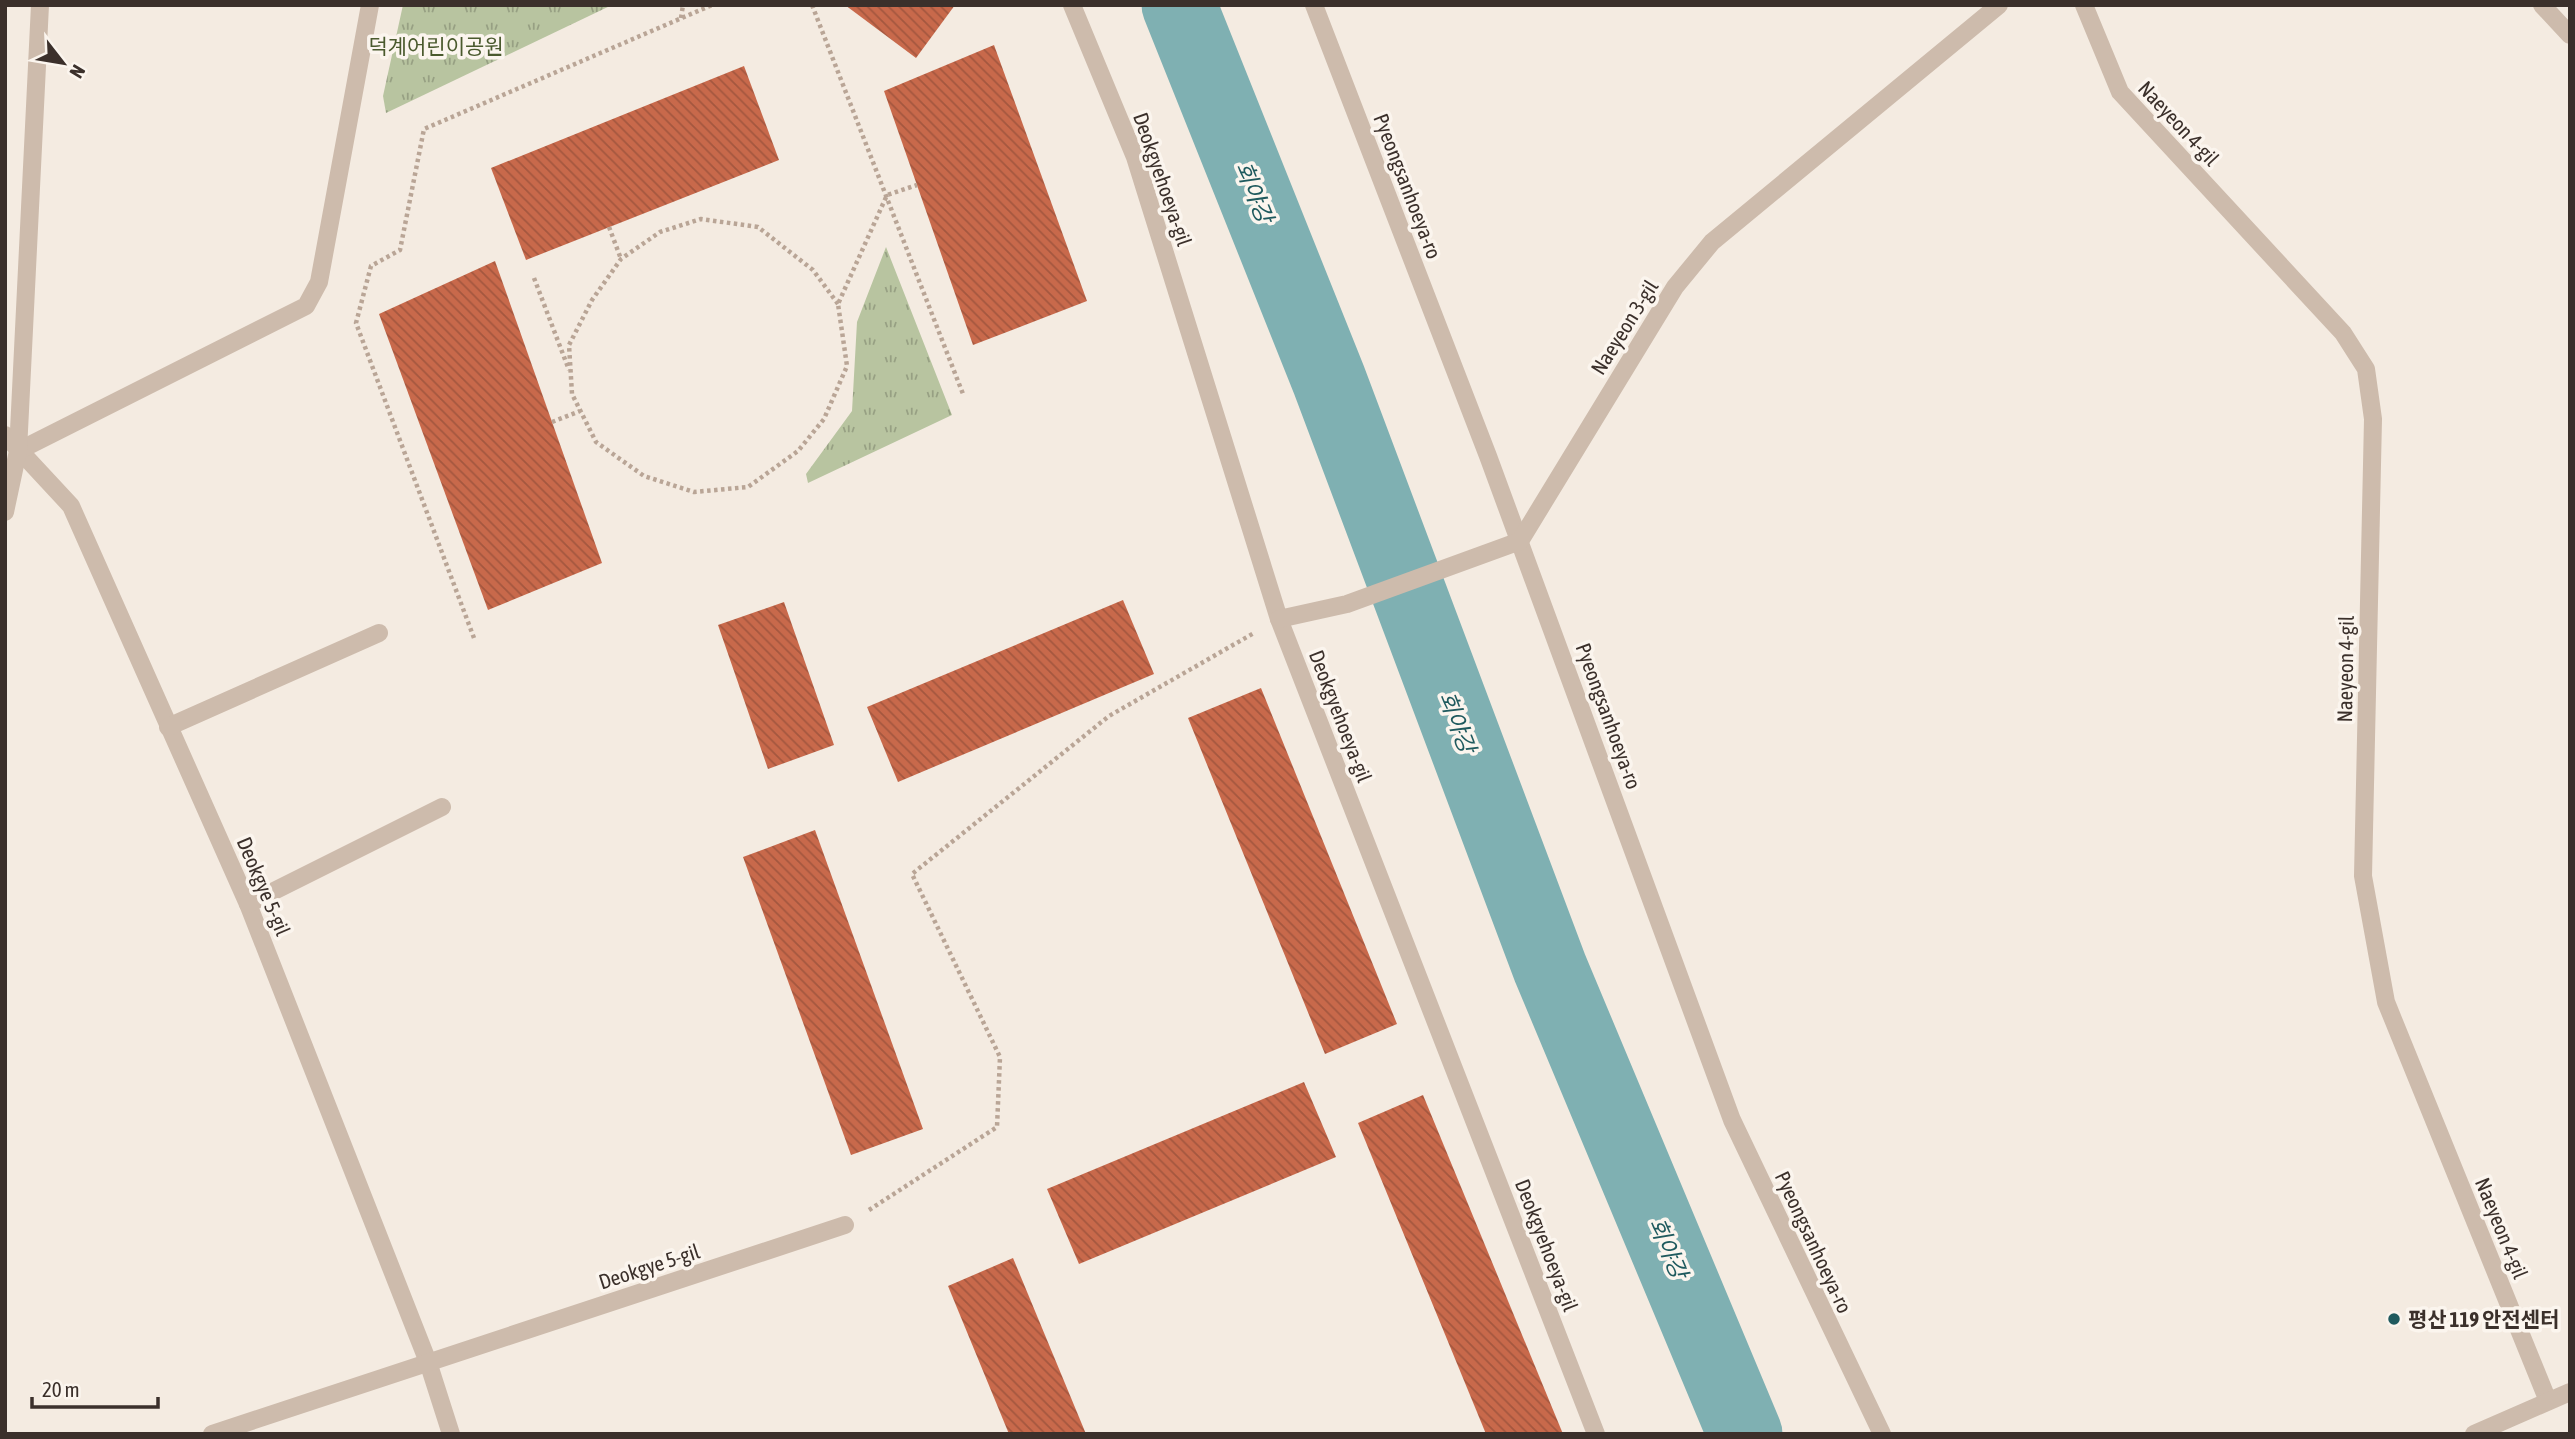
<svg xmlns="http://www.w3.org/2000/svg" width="2575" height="1439" viewBox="0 0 2575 1439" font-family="'Asap Condensed','Noto Sans KR',sans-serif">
<defs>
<pattern id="park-tufts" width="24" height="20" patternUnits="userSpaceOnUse" patternTransform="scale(1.75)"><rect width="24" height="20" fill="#b8c4a0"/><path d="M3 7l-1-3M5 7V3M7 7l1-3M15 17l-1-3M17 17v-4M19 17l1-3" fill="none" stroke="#97a083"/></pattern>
<pattern id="building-back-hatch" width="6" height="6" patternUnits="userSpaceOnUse" patternTransform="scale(1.75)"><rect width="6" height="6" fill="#c8694b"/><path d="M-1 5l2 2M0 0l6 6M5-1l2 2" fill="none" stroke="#a4573f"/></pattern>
</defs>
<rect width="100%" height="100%" fill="#f4ebe1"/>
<g fill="url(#park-tufts)">
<polygon points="403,5 612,5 386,113 383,96"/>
<polygon points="886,247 952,415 808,483 806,474 852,411 857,322"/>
</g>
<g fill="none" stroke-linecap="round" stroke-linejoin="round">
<polyline stroke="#7fb0b2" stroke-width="75" points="1179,5 1329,380 1550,968 1745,1434"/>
</g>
<g fill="url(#building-back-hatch)">
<polygon points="845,5 955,5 916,58"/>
<polygon points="994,45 1087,301 973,345 884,91"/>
<polygon points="744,66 779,160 526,260 491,168"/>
<polygon points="495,261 602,563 488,610 379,314"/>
<polygon points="1123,600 1154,674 898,782 867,707"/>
<polygon points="784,602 834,745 768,769 718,625"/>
<polygon points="1261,688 1397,1024 1325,1054 1188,718"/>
<polygon points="815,830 923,1129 851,1155 743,857"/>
<polygon points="1304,1082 1336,1157 1079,1264 1047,1189"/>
<polygon points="1423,1095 1563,1434 1486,1434 1358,1123"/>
<polygon points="1013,1258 1086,1434 1009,1434 948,1286"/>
</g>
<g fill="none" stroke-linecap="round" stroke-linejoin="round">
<g stroke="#b9a596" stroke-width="4.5" stroke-dasharray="3.5 3.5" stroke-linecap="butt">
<polyline points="812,5 963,394"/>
<polyline points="681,18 683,5"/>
<polyline points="609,227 621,259"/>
<polyline points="534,278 569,370"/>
<polyline points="838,304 813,270 758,227 701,219 660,232 621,259 592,300 569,345 572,394 596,442 644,476 694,492 748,487 798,451 824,419 847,366 838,304 887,195 917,185"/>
<polyline points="552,422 580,411"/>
<polyline points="474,638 356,323 371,266 400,250 424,129 712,5"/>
<polyline points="869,1210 997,1127 1000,1057 912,874 1109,716 1254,633"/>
</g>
<g stroke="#cdbbac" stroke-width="18">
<polyline points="1072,5 1135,157 1279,619 1596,1434"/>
<polyline points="1314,5 1488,456 1732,1120 1882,1434"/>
<polyline points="2084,5 2120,92 2343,333 2366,369 2373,419 2363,876 2386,1002 2548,1401"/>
<polyline points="2542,5 2570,35"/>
<polyline points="5,435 71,506 248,904 428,1362 451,1434"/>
<polyline points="18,451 306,306 319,282 370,5"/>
<polyline points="5,512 18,451 40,5"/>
<polyline points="1279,619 1347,604 1520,541 1675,287 1712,242 1999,5"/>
<polyline points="168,727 379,633"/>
<polyline points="248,904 442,807"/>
<polyline points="212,1434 845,1225"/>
<polyline points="2474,1434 2570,1392"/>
</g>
</g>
<circle fill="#1f5a5e" stroke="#fbf5ee" stroke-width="2.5" cx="2394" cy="1319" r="7"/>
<g text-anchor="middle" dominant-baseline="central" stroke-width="7" stroke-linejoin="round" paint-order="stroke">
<g font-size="21" fill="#4a5a2e" stroke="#fbf5ee">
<text x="436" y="46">덕계어린이공원</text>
</g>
<g font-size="21" fill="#3b302b" stroke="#fbf5ee">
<text transform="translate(2179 123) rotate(47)">Naeyeon 4-gil</text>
<text transform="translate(1163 179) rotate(71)">Deokgyehoeya-gil</text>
<text transform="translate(1408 186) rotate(69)">Pyeongsanhoeya-ro</text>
<text transform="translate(1624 327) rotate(-58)">Naeyeon 3-gil</text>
<text transform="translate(2345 669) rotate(-89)">Naeyeon 4-gil</text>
<text transform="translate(1341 716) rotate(69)">Deokgyehoeya-gil</text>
<text transform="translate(1609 716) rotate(70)">Pyeongsanhoeya-ro</text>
<text transform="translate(264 886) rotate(67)">Deokgye 5-gil</text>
<text transform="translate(2502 1228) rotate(68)">Naeyeon 4-gil</text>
<text transform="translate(1814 1242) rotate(65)">Pyeongsanhoeya-ro</text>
<text transform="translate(1547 1245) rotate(69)">Deokgyehoeya-gil</text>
<text transform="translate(649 1266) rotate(-18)">Deokgye 5-gil</text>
</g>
<g font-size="21" font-weight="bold" fill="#3b302b" stroke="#fbf5ee" text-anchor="start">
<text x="2408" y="1319">평산 119 안전센터</text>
</g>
<g font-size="23" font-style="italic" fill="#1f5a5e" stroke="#fbf5ee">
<text transform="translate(1254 192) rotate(68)">회야강</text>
<text transform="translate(1457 722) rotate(69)">회야강</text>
<text transform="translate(1668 1248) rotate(67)">회야강</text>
</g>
</g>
<rect width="2575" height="1439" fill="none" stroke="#3b302b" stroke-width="14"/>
<g transform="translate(63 63) rotate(121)" stroke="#fbf5ee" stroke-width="5" paint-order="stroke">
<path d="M0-5L12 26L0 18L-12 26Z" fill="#3b302b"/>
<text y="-10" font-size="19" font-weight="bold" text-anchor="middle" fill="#3b302b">N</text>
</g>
<path d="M32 1397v10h126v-10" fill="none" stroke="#3b302b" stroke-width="3.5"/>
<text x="42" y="1397" font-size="21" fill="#3b302b" stroke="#fbf5ee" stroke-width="5" paint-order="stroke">20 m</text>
</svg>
